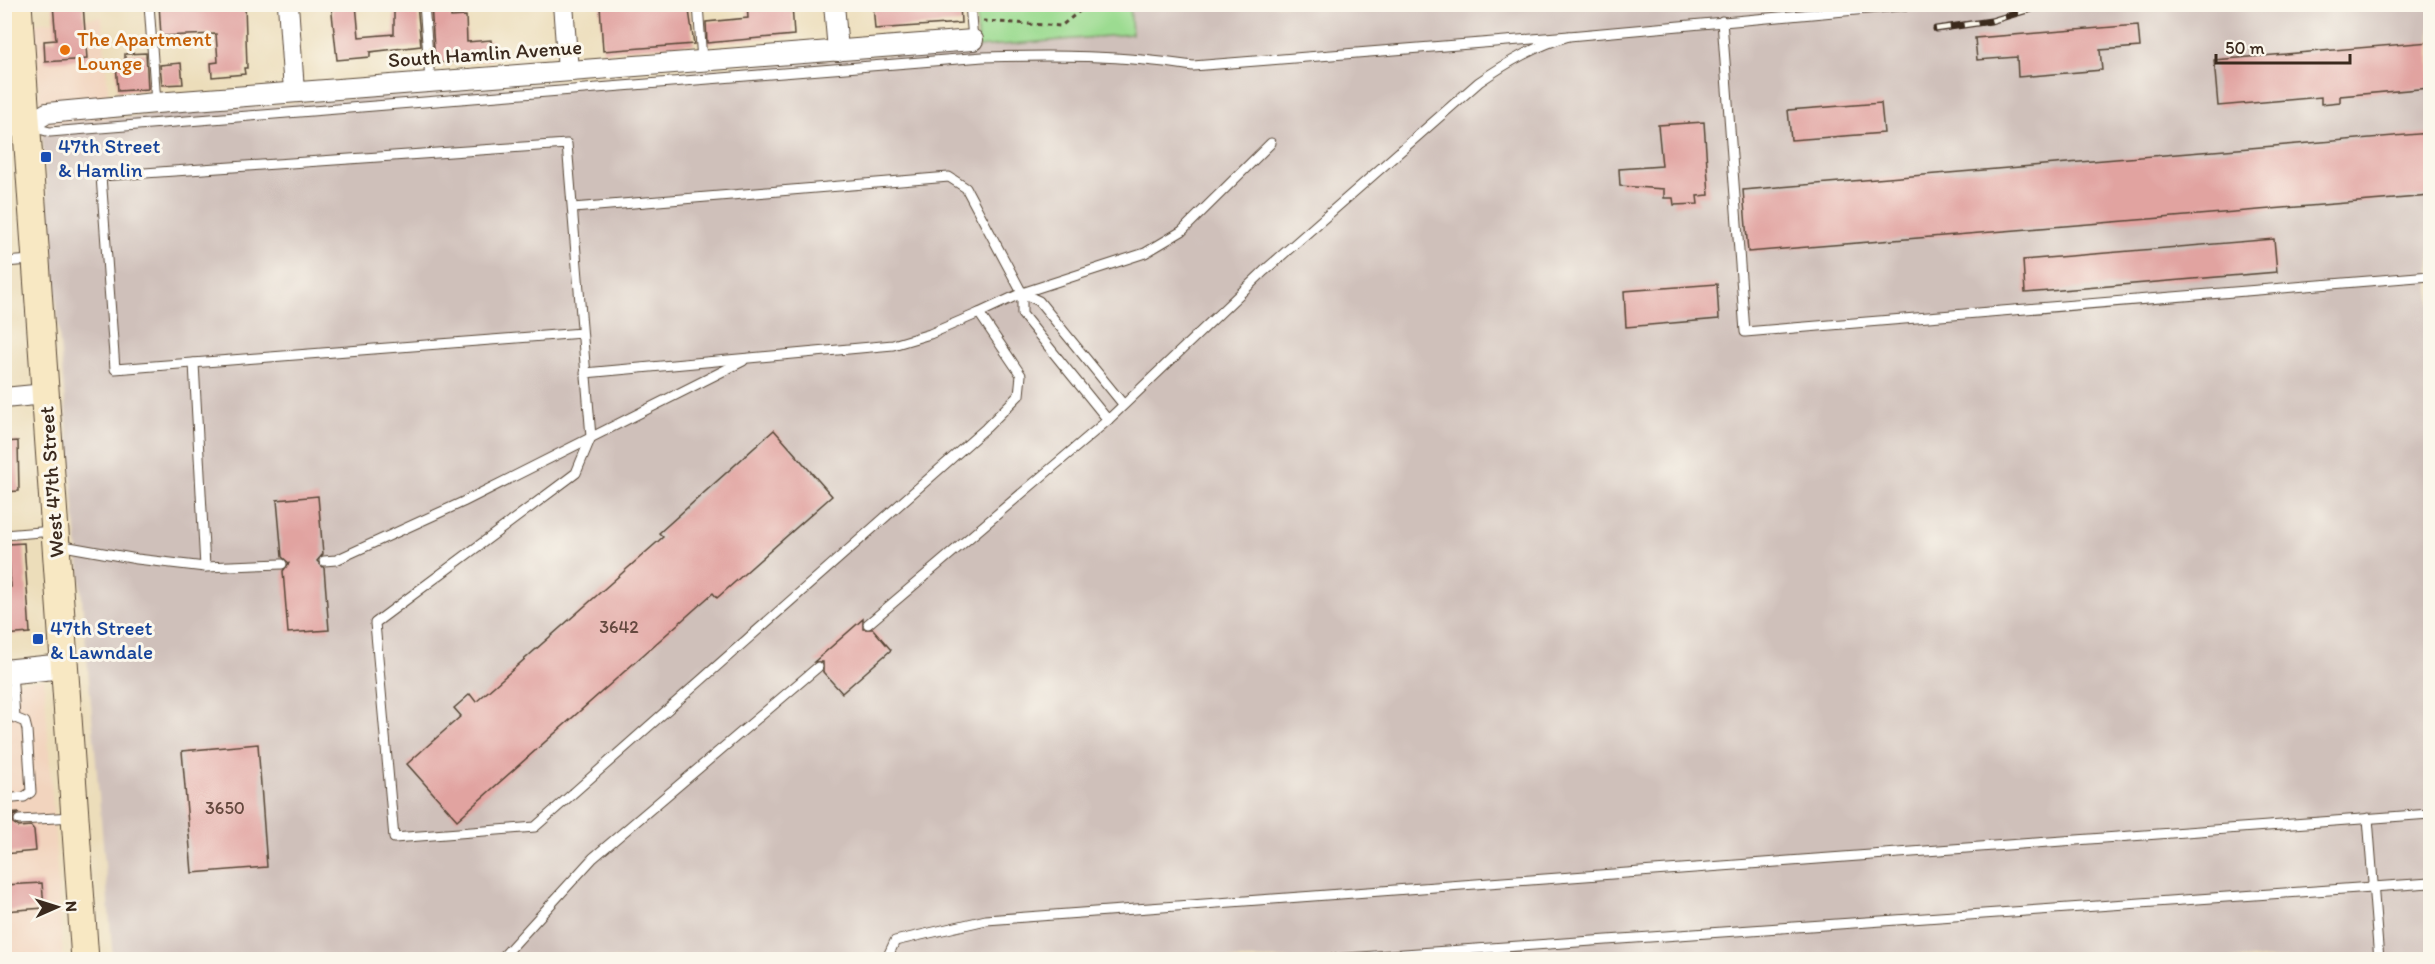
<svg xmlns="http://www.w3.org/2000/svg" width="2435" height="964" viewBox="0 0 2435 964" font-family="Itim,sans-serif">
<rect width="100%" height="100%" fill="#fbf7ec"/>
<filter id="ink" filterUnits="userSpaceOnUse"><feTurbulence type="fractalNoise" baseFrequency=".0167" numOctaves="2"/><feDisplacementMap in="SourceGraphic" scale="12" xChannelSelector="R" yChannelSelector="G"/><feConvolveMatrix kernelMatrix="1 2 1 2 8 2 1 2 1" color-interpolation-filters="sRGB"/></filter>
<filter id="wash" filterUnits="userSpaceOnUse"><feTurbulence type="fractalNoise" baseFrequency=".008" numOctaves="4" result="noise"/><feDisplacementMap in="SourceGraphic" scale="24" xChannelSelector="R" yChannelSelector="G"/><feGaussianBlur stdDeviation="1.35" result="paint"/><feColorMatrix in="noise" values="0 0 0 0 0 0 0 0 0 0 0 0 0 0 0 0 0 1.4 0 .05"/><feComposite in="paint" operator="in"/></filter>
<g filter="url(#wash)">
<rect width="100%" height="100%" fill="#ecddba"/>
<g fill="#f2d4be">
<polygon points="102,17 110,118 41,124 34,23"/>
<polygon points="44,679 63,959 5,960 5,683"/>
</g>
<polygon fill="#cfc0ba" points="1130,5 2430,5 2430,959 113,959 41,124 1132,34"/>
<polygon fill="#9cdb91" stroke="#6c8258" stroke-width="1.5" points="976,5 1130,5 1132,34 978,47"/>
<g id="blocks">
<g fill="#e1a3a0">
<polygon points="53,4 83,4 87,59 45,62 44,41 56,40"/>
<polygon points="159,4 245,4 247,68 244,68 245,74 212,77 211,63 218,62 216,34 161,36"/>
<polygon points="331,4 356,4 359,37 394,34 394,4 417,4 421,46 370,52 370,57 337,60"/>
<polygon points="431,4 450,4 451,17 466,16 467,42 491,40 493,60 435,63"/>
<polygon points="620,4 688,4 694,44 603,51 600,6"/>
<polygon points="747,4 792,4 794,35 707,43 706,22 748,18"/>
<polygon points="873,4 960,4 961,23 875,29"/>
<polygon points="2138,25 2140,47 2100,50 2102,70 2018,77 2017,57 1977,60 1975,38"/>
<polygon points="2430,42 2430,88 2340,96 2340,102 2321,104 2321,97 2218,106 2214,60"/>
<polygon points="146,53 148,89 118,91 116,63 125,63 125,54"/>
<polygon points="181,63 183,84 162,85 160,65"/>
<polygon points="1881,103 1884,133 1791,140 1788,110"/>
<polygon points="1704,122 1709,195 1697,196 1698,204 1674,205 1673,198 1664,198 1664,189 1620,186 1619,169 1662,166 1658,125"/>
<polygon points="2430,133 2430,196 1748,252 1743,190"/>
<polygon points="2274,239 2277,272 2025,293 2023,260"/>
<polygon points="1717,284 1719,319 1626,327 1624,291"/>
<polygon points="774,430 832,496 717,598 713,593 457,820 407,764 461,716 454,708 470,694 476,702 663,537 659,533"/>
<polygon points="18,441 19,491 4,492 4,442"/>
<polygon points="318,496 323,554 317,561 324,568 329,630 288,633 283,571 289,563 282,557 277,500"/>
<polygon points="24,543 30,633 4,635 4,593 8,592 8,588 11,587 8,544"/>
<polygon points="863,619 863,629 873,629 891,650 842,693 823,672 823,662 814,662"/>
<polygon points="258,744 267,867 192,873 182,751"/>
<polygon points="19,813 13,816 13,823 19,827 31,826 34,830 36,851 4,854 4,814"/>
<polygon points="42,883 44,908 4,911 4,885"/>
</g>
</g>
</g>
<g filter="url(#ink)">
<use href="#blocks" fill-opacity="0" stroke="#564535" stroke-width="1.5"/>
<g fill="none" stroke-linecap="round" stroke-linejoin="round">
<defs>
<g id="service">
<polyline points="149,4 156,103"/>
<polyline points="424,4 430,81"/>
<polyline points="698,4 702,61"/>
<polyline points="970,4 973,40"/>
<polyline points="1722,21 1745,332 2430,276"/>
<path d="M28,126L50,132L983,57C1054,55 1122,55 1193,66L1569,36"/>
<polyline points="573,208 949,177 966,188 1022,293 1022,314 1108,420"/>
<polyline points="4,262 32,260"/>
<polyline points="1022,293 1039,301 1123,404"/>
<polyline points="979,313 1022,293 1145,253 1182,231 1271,143"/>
<polyline points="582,333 115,369 101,176 567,144 591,437 576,473 375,623 394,838 535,827 986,428 1019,395 1021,375 979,313 930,334 893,345 585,373"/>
<polyline points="194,363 205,567"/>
<polyline points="4,535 53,531"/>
<polyline points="58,545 137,559 205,567 282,564"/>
<polyline points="324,561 336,560 463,502 743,361"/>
<path d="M868,624L1108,420L1264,271L1479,82C1508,62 1535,46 1569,36L1922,4"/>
<polyline points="4,799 24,797 31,792 27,730 25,722 15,718 12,671"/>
<polyline points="2368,818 2379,960"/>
<polyline points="19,820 74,817"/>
<polyline points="500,960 593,858 818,667"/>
<polyline points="886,960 895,941 986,920 2430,814"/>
<polyline points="1318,960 2430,883"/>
</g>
<g id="minor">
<polyline points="288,4 294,91"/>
<polyline points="563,4 568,71"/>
<polyline points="834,4 838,51"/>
<polyline points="4,127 26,126 47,113 156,103 973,40"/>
<polyline points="4,398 45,394"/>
</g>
<polyline id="tertiary" points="4,672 64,666"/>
<polyline id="secondary" points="18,4 85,960"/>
</defs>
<use href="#service" stroke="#564535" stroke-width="11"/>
<use href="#minor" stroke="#564535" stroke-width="22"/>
<use href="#tertiary" stroke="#564535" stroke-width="26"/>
<use href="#secondary" stroke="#564535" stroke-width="29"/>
<polyline stroke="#564535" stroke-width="3" stroke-dasharray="4.5 4.5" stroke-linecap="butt" points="983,21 1061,26 1081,10 1082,4"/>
<use href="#service" stroke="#fff" stroke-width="9"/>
<use href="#minor" stroke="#fff" stroke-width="20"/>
<use href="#tertiary" stroke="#fff" stroke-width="24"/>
<use href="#secondary" stroke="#f8e8c3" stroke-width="27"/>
<defs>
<polyline id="rail" points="1936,29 1991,21 2048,4"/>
</defs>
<use href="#rail" stroke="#3b2a1e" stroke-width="7"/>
<use href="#rail" stroke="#fbf7ec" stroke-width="4.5" stroke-dasharray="14" stroke-linecap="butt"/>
</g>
</g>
<circle fill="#e8710a" stroke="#fbf7ec" stroke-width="2" cx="65" cy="50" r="6"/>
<g fill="#1a4fb4" stroke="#fbf7ec" stroke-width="2">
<rect x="40" y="151" width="12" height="12" rx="3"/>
<rect x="32" y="633" width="12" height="12" rx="3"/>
</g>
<g text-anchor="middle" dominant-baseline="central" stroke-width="6" stroke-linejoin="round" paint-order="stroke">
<g font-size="18" fill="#64483e">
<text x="619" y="627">3642</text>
<text x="225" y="808">3650</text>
</g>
<g font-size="21" fill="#c56008" stroke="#fbf7ec" text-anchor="start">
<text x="77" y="38">The Apartment<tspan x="77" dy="24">Lounge</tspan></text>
</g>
<g font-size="21" fill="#3b2a1e" stroke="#fbf7ec">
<text transform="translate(485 53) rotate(-4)">South Hamlin Avenue</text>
<text transform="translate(51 482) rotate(-94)">West 47th Street</text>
</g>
<g font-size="21" fill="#164399" stroke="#fbf7ec" text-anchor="start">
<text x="58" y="145">47th Street<tspan x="58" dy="24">&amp; Hamlin</tspan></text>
<text x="50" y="627">47th Street<tspan x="50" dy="24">&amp; Lawndale</tspan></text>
</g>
</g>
<rect width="2435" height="964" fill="none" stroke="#fbf7ec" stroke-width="24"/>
<g transform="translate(57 907) rotate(87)" stroke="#fbf7ec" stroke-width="4.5" paint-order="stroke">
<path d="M0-4.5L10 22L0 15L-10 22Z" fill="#3b2a1e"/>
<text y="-9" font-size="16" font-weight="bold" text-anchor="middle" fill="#3b2a1e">N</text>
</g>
<path d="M2216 54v9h134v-9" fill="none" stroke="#3b2a1e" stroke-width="3"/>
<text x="2225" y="54" font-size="18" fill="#3b2a1e" stroke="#fbf7ec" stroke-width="4.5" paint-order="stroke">50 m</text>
</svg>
